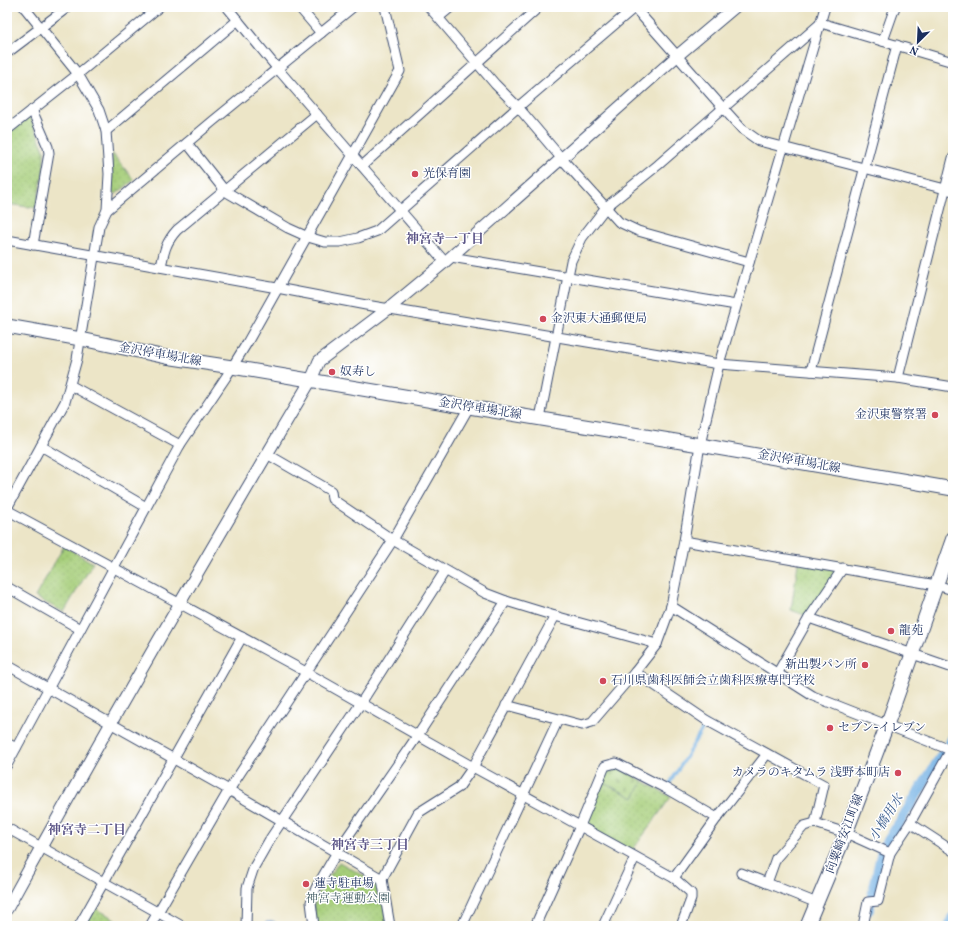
<svg xmlns="http://www.w3.org/2000/svg" width="960" height="933" viewBox="0 0 960 933" font-family="Vollkorn,'Noto Serif JP',serif">
<defs>
<pattern id="cemetery-stones" width="16" height="16" patternUnits="userSpaceOnUse"><rect width="16" height="16" fill="#a6ce79"/><path d="M2 7V4a2 2 0 0 1 4 0v3zM10 15v-3a2 2 0 0 1 4 0v3z" fill="#8eb16b"/></pattern>
<pattern id="park-dots" width="8" height="8" patternUnits="userSpaceOnUse"><rect width="8" height="8" fill="#a6ce79"/><path d="M2 2h.1M6 6h.1" fill="none" stroke="#8eb16b" stroke-width="1.8" stroke-linecap="round"/></pattern>
<pattern id="water-ripples" width="26" height="14" patternUnits="userSpaceOnUse"><rect width="26" height="14" fill="#70afe3"/><path d="M2 4q2-2 4 0t4 0M15 11q2-2 4 0t4 0" fill="none" stroke="#5b8fbb"/></pattern>
</defs>
<rect width="100%" height="100%" fill="#fff"/>
<filter id="ink" filterUnits="userSpaceOnUse"><feTurbulence type="fractalNoise" baseFrequency=".025" numOctaves="2"/><feDisplacementMap in="SourceGraphic" scale="8" xChannelSelector="R" yChannelSelector="G"/><feConvolveMatrix kernelMatrix="1 2 1 2 8 2 1 2 1" color-interpolation-filters="sRGB"/></filter>
<filter id="wash" filterUnits="userSpaceOnUse"><feTurbulence type="fractalNoise" baseFrequency=".012" numOctaves="4" result="noise"/><feDisplacementMap in="SourceGraphic" scale="16" xChannelSelector="R" yChannelSelector="G"/><feGaussianBlur stdDeviation="0.9" result="paint"/><feColorMatrix in="noise" values="0 0 0 0 0 0 0 0 0 0 0 0 0 0 0 0 0 1.4 0 .05"/><feComposite in="paint" operator="in"/></filter>
<g filter="url(#wash)">
<rect width="100%" height="100%" fill="#ece5c7"/>
<polygon fill="url(#cemetery-stones)" stroke="#607e6c" points="616,766 643,781 634,798 602,782 608,769"/>
<g fill="url(#park-dots)" stroke="#607e6c">
<polygon points="30,116 44,150 44,168 36,208 7,204 7,135"/>
<polygon points="112,153 134,180 116,194 110,191"/>
<polygon points="64,546 93,563 64,612 35,597"/>
<polygon points="798,563 838,570 807,616 791,610"/>
<polygon points="643,781 671,797 632,851 591,830 585,821 602,782 634,798"/>
<polygon points="339,862 382,886 387,926 317,926 314,908 317,895"/>
<polygon points="95,908 115,919 111,926 84,926"/>
</g>
<polygon fill="url(#water-ripples)" stroke="#466fa0" points="274,921 279,926 255,926 254,924 257,923 262,926 266,922"/>
<g fill="none" stroke-linecap="round" stroke-linejoin="round">
<polyline stroke="#70afe3" stroke-width="3" points="667,788 706,723"/>
<g stroke="#70afe3" stroke-width="10">
<polyline points="950,743 953,737"/>
<polyline points="869,910 882,850 943,753"/>
<polyline points="949,926 953,917"/>
</g>
</g>
</g>
<g filter="url(#ink)">
<g fill="none" stroke-linecap="round" stroke-linejoin="round">
<defs>
<g id="minor">
<polyline points="227,7 277,68 445,262"/>
<polyline points="299,7 321,33"/>
<polyline points="429,7 495,84 518,107 562,159 619,222 638,231 749,262"/>
<polyline points="634,7 723,108 742,129 759,141 953,191"/>
<polyline points="825,7 719,364 700,445 684,541 671,606 657,644 635,672 706,720 824,785 815,823 846,833 890,853"/>
<polyline points="439,17 451,7"/>
<polyline points="821,23 953,62"/>
<polyline points="883,41 895,7"/>
<polyline points="7,53 68,7"/>
<polyline points="32,110 48,147 49,153 33,245"/>
<polyline points="7,130 78,74 159,7"/>
<polyline points="106,131 238,20"/>
<polyline points="187,143 225,191 288,228 308,237 325,242 340,242 358,238 377,231 518,107 635,7"/>
<polyline points="362,166 539,7"/>
<polyline points="107,210 213,121 353,7"/>
<polyline points="7,240 277,288 366,305 719,364 898,378 953,387"/>
<polyline points="451,257 736,305"/>
<path d="M161,267C164,251 166,242 177,230L317,114"/>
<polyline points="811,371 897,45"/>
<polyline points="898,378 953,158"/>
<polyline points="70,385 180,445"/>
<polyline points="540,418 571,261 582,238 606,207 658,165 821,23"/>
<polyline points="41,446 146,507"/>
<polyline points="267,454 331,491 332,499 393,540 485,593 506,601 555,616 657,644"/>
<polyline points="7,508 65,402 77,359 99,227 107,210 109,174 106,131 99,110 78,74 24,7"/>
<polyline points="7,510 306,672 473,767 674,878 691,893 691,899 681,926"/>
<polyline points="684,541 936,585 953,590"/>
<polyline points="843,568 809,618 953,668"/>
<polyline points="7,587 80,629"/>
<polyline points="671,606 813,696 953,751"/>
<polyline points="7,665 229,790 382,879"/>
<polyline points="777,674 809,618"/>
<polyline points="506,705 582,725 592,722 635,672"/>
<polyline points="7,743 16,748"/>
<polyline points="7,765 180,445 226,377 247,343 400,71 385,7"/>
<polyline points="815,823 804,826 776,858 767,883 817,903"/>
<polyline points="910,823 953,851"/>
<polyline points="7,828 182,926"/>
<polyline points="741,873 767,883"/>
<polyline points="674,878 717,818 767,754"/>
<polyline points="79,926 242,637"/>
<polyline points="150,926 229,790 393,540 469,407"/>
<polyline points="246,926 247,888 254,867 270,839 361,703 445,571"/>
<polyline points="314,926 311,902 316,888 337,852 418,735 506,601"/>
<polyline points="390,926 382,879 418,813 459,787 473,767 555,616"/>
<polyline points="462,926 558,720"/>
<polyline points="535,926 580,826 605,766 616,763 665,788 717,818"/>
<polyline points="603,926 635,857"/>
<polyline points="863,926 868,902 878,901 890,853 910,823 953,746"/>
</g>
<path id="tertiary" d="M7,909C105,730 207,555 311,380L319,361L388,309L445,262L677,56L735,7"/>
<g id="secondary">
<polyline points="7,326 81,339 166,357 232,367 469,407 700,445 953,489"/>
<polyline points="807,926 846,833 887,725 953,538"/>
</g>
</defs>
<use href="#minor" stroke="#3a4a6e" stroke-width="11"/>
<use href="#tertiary" stroke="#3a4a6e" stroke-width="13"/>
<use href="#secondary" stroke="#3a4a6e" stroke-width="15"/>
<use href="#minor" stroke="#fff" stroke-width="9"/>
<use href="#tertiary" stroke="#fff" stroke-width="11"/>
<use href="#secondary" stroke="#fff" stroke-width="13"/>
</g>
</g>
<g fill="#d1495b" stroke="#fff" stroke-width="1.5">
<circle cx="415" cy="174" r="4"/>
<circle cx="543" cy="319" r="4"/>
<circle cx="332" cy="372" r="4"/>
<circle cx="935" cy="415" r="4"/>
<circle cx="891" cy="631" r="4"/>
<circle cx="865" cy="665" r="4"/>
<circle cx="603" cy="681" r="4"/>
<circle cx="830" cy="728" r="4"/>
<circle cx="898" cy="773" r="4"/>
<circle cx="306" cy="884" r="4"/>
</g>
<g text-anchor="middle" dominant-baseline="central" stroke-width="3" stroke-linejoin="round" paint-order="stroke">
<g font-size="12" fill="#1b2f5e" stroke="#fff" text-anchor="start">
<text x="423" y="174">光保育園</text>
<text x="551" y="319">金沢東大通郵便局</text>
<text x="340" y="372">奴寿し</text>
<text x="927" y="415" text-anchor="end">金沢東警察署</text>
<text x="899" y="631">龍苑</text>
<text x="857" y="665" text-anchor="end">新出製パン所</text>
<text x="611" y="681">石川県歯科医師会立歯科医療専門学校</text>
<text x="838" y="728">セブン-イレブン</text>
<text x="890" y="773" text-anchor="end">カメラのキタムラ 浅野本町店</text>
<text x="314" y="884">蓮寺駐車場</text>
</g>
<g font-size="12" fill="#1b2f5e" stroke="#fff">
<text transform="translate(160 355) rotate(10)">金沢停車場北線</text>
<text transform="translate(480 409) rotate(9)">金沢停車場北線</text>
<text transform="translate(799 462) rotate(10)">金沢停車場北線</text>
<text transform="translate(845 834) rotate(-69)">向粟崎安江町線</text>
</g>
<g font-size="12" fill="#455f66" stroke="#fff">
<text x="348" y="899">神宮寺運動公園</text>
</g>
<g font-size="13" font-weight="bold" fill="#5c5688" stroke="#fff">
<text x="445" y="240">神宮寺一丁目</text>
<text x="87" y="831">神宮寺二丁目</text>
<text x="370" y="846">神宮寺三丁目</text>
</g>
<g font-size="13" font-style="italic" fill="#395c8d" stroke="#fff">
<text transform="translate(887 818) rotate(-58)">小橋用水</text>
</g>
</g>
<rect width="960" height="933" fill="none" stroke="#fff" stroke-width="24"/>
<g transform="translate(918 42) rotate(204)" stroke="#ffffff" stroke-width="3" paint-order="stroke">
<path d="M0-3L7 15L0 10L-7 15Z" fill="#1b2f5e"/>
<text y="-6" font-size="11" font-weight="bold" text-anchor="middle" fill="#1b2f5e">N</text>
</g>
</svg>
